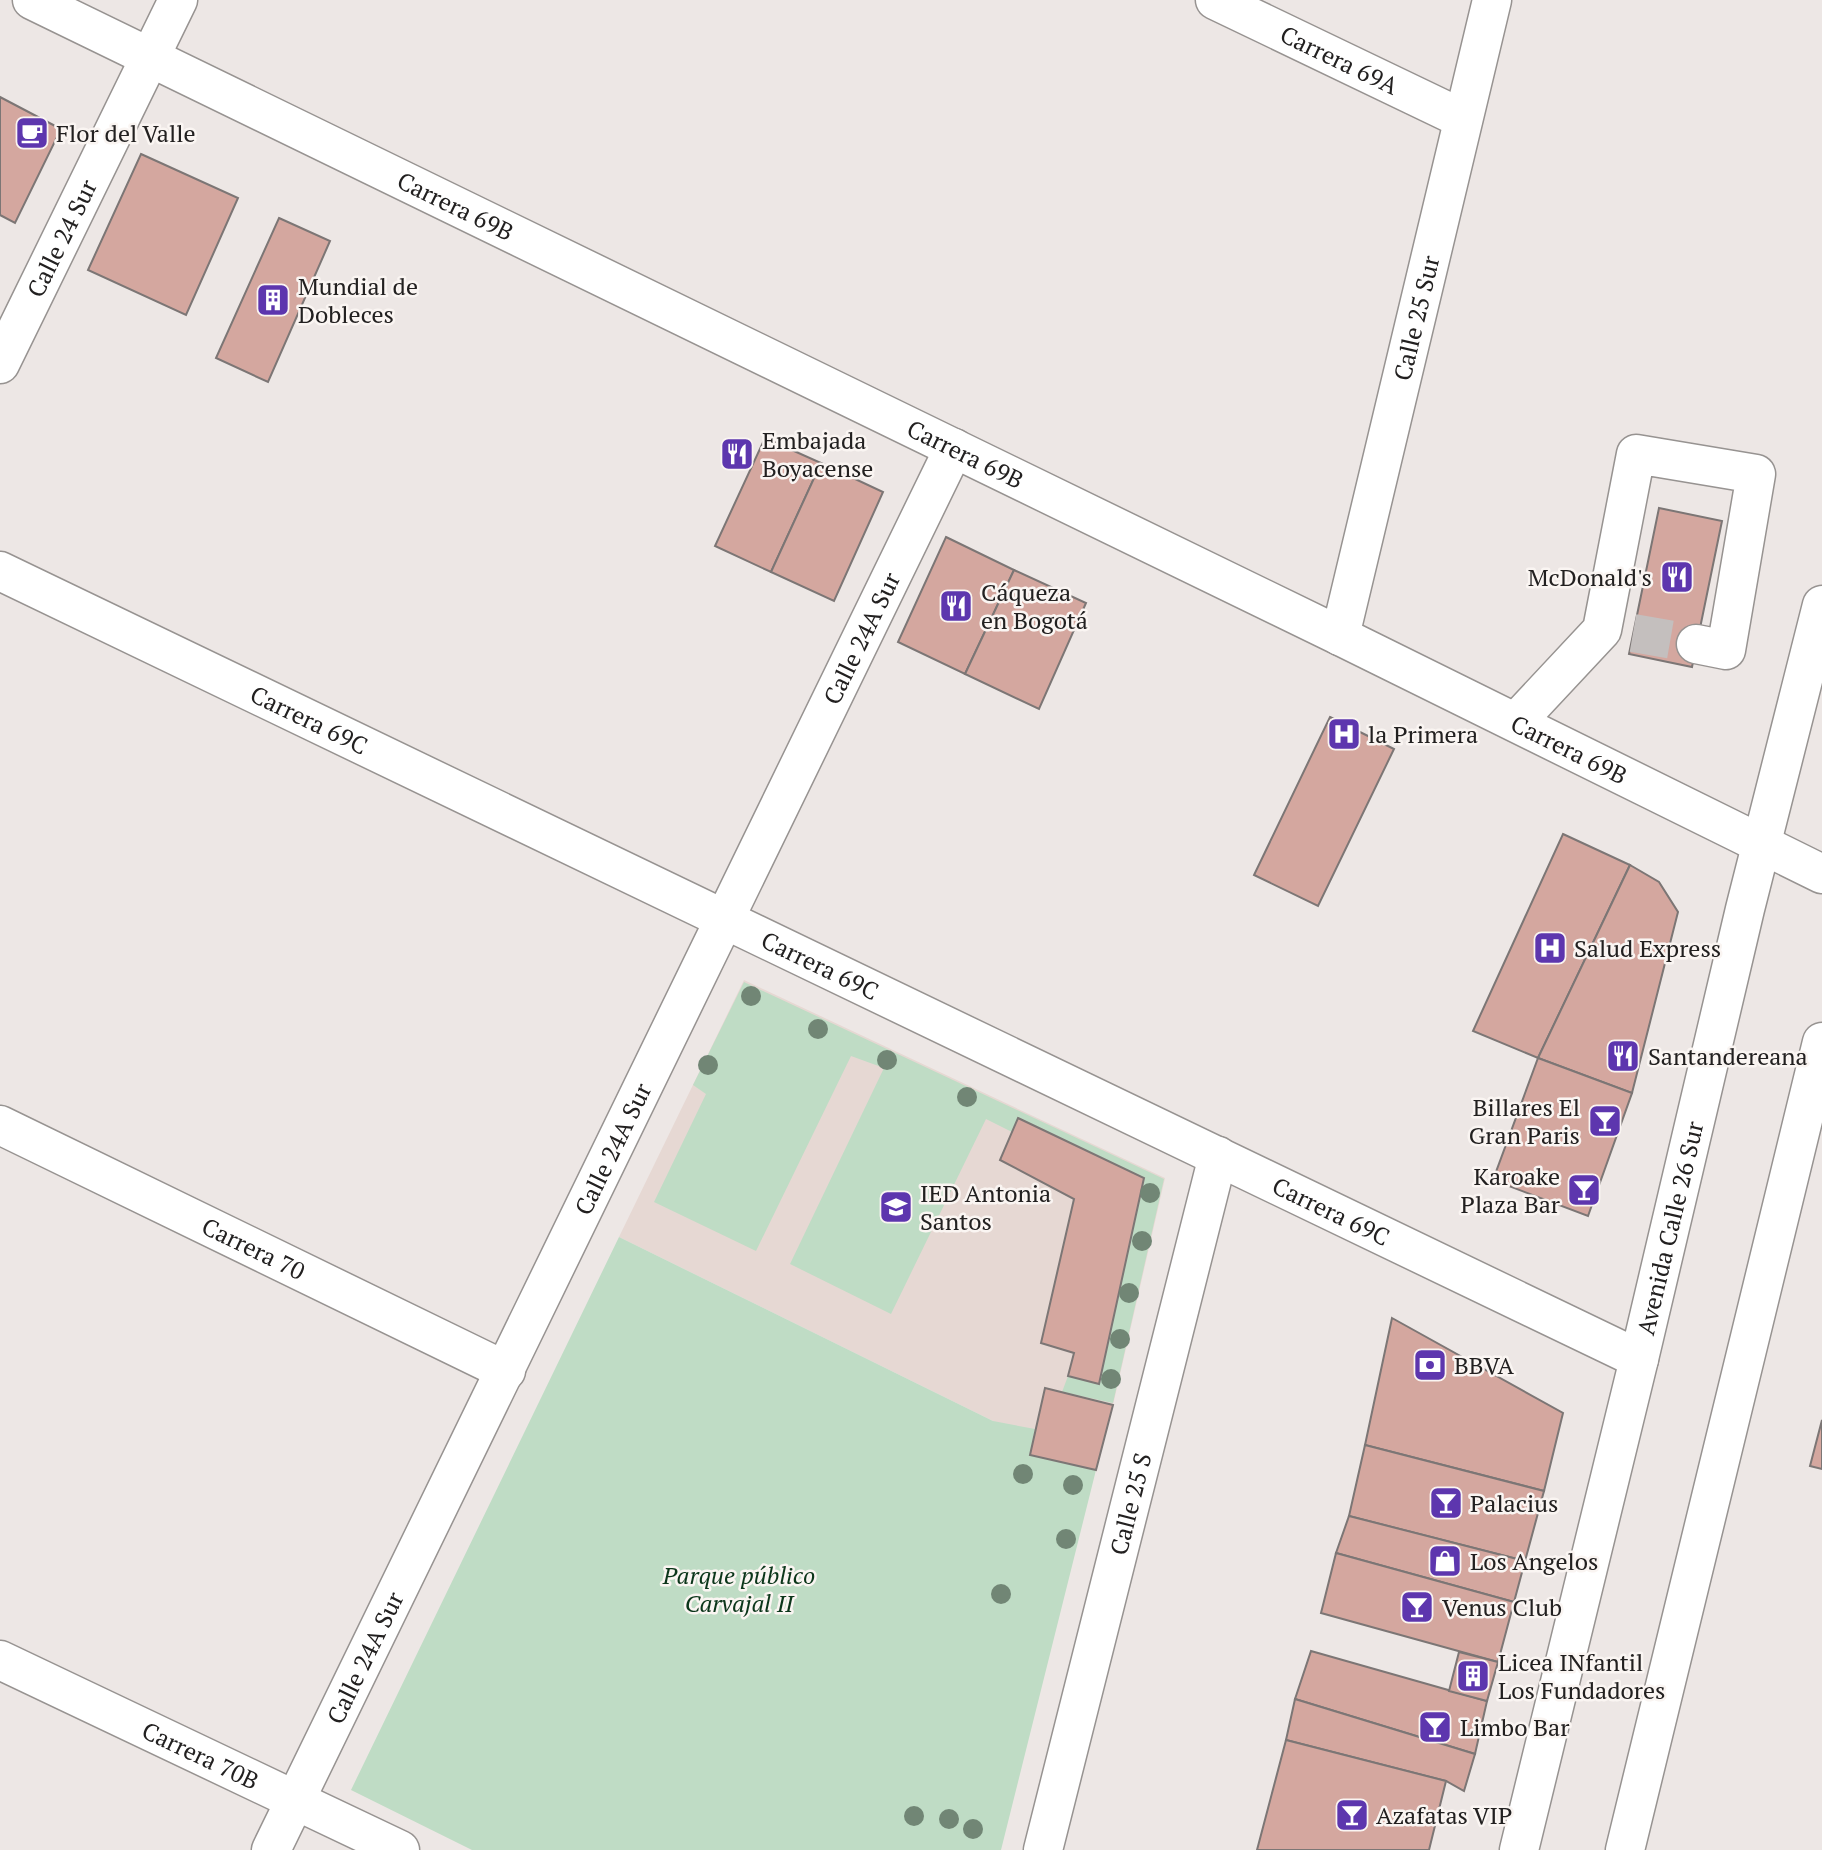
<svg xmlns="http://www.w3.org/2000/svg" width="1822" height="1850" viewBox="0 0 1822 1850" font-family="'PT Serif',serif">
<rect width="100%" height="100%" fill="#ede7e5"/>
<polygon fill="#e6d8d3" points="744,980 1165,1178 1113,1405 1030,1455 993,1421 619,1237"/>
<g fill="#bfdcc5">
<polygon points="744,982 1164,1179 1113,1403 1062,1392 1068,1376 1099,1384 1143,1178 1018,1119 1012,1132 986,1119 891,1314 790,1264 884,1068 851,1056 756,1251 654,1202 706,1094 693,1085"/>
<polygon points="619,1237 993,1421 1035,1429 1030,1454 1096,1470 1001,1850 472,1850 351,1790"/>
</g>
<g fill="#d4a79f" stroke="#7c7675" stroke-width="2">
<polygon points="0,97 61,129 15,223 0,215"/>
<polygon points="141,154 238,198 186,315 88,270"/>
<polygon points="279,218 330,241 268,382 216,358"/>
<polygon points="765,438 821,463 771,572 715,546"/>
<polygon points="821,463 883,492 834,601 771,572"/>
<polygon points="1659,508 1722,521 1692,667 1629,654"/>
<polygon points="946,537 1014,570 965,674 898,642"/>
<polygon points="1014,570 1086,603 1039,709 965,674"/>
<polygon points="1330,717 1394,749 1318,906 1254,875"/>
<polygon points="1563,834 1630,865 1538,1058 1473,1031"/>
<polygon points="1630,865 1659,882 1678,912 1632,1093 1538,1058"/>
<polygon points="1538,1058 1632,1093 1588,1216 1493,1180"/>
<polygon points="1018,1118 1144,1178 1099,1384 1068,1376 1074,1353 1041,1343 1074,1199 1000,1160"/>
<polygon points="1392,1318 1563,1413 1544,1491 1365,1445"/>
<polygon points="1045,1388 1113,1405 1096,1470 1030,1455"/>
<polygon points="1822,1420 1822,1469 1810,1466"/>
<polygon points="1365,1445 1544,1491 1525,1561 1349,1516"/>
<polygon points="1349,1516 1525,1561 1514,1602 1336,1553"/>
<polygon points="1336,1553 1514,1602 1498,1662 1321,1613"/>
<polygon points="1311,1651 1487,1701 1475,1754 1295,1699"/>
<polygon points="1459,1652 1498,1662 1487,1701 1449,1691"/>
<polygon points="1295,1699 1475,1754 1464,1791 1446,1781 1286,1740"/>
<polygon points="1286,1740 1446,1781 1429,1850 1257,1850"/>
</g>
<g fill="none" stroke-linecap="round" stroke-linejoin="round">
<polyline stroke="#c4bfbe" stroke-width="38" stroke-dasharray="38 19" stroke-linecap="butt" points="1633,633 1696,644"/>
<defs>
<g id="minor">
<path id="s1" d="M32,0L1340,636L1822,874"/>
<path id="s2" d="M1215,0L1463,119"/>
<path id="s3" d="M0,364L178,0"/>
<path id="s4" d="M0,571L1639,1359"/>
<path id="s5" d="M1340,636L1492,0"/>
<polyline points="1516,722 1602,630 1636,454 1756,474 1726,650 1696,644"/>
<path id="s6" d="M0,1125L506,1371"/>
<path id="s7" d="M0,1660L400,1850"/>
<path id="s8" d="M271,1850L954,448"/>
<path id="s9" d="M1043,1850L1218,1156"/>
</g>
<g id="major">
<path id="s10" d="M1519,1850L1639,1359L1745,909L1822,605"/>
<polyline points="1625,1850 1822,1042"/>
</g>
</defs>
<use href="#minor" stroke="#979391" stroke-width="41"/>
<use href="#major" stroke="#979391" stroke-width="41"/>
<use href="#minor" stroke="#fff" stroke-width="38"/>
<use href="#major" stroke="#fff" stroke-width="38"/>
</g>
<g fill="#718675">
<circle cx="751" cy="996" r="10"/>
<circle cx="818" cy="1029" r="10"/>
<circle cx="887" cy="1060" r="10"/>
<circle cx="708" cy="1065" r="10"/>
<circle cx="967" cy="1097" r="10"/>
<circle cx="1150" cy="1193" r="10"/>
<circle cx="1142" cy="1241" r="10"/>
<circle cx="1129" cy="1293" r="10"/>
<circle cx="1120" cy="1339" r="10"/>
<circle cx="1111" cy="1379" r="10"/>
<circle cx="1023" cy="1474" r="10"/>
<circle cx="1073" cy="1485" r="10"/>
<circle cx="1066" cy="1539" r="10"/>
<circle cx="1001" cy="1594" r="10"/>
<circle cx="914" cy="1816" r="10"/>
<circle cx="949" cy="1819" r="10"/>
<circle cx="973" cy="1829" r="10"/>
</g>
<defs>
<symbol id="cafe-square" viewBox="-11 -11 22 22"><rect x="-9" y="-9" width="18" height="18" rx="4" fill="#5d36ae" stroke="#faf5f2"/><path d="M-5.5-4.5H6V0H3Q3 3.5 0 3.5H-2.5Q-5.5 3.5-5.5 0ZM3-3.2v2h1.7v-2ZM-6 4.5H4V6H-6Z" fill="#fff"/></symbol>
<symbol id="building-square" viewBox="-11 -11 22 22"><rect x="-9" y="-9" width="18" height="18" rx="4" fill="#5d36ae" stroke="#faf5f2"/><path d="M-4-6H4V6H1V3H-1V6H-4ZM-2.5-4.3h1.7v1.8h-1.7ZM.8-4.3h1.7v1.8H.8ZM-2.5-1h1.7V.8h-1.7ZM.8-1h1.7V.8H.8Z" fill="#fff"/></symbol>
<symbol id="restaurant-square" viewBox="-11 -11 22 22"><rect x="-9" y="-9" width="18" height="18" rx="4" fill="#5d36ae" stroke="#faf5f2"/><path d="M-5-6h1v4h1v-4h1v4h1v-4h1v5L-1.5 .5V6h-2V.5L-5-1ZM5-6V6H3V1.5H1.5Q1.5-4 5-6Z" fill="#fff"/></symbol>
<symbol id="hospital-square" viewBox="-11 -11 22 22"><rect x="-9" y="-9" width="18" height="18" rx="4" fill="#5d36ae" stroke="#faf5f2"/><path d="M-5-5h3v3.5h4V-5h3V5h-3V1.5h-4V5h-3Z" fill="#fff"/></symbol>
<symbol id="bar-square" viewBox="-11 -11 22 22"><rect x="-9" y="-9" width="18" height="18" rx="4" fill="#5d36ae" stroke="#faf5f2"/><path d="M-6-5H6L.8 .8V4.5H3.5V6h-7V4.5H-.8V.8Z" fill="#fff"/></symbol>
<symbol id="school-square" viewBox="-11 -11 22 22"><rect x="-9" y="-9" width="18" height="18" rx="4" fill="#5d36ae" stroke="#faf5f2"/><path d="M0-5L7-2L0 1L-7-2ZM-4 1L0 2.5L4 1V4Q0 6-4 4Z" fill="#fff"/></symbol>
<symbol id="bank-square" viewBox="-11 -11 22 22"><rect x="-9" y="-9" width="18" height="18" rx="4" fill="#5d36ae" stroke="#faf5f2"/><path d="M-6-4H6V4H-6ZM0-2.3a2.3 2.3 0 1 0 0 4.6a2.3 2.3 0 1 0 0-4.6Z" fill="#fff"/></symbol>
<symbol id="shop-square" viewBox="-11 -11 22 22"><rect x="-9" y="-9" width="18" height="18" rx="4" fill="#5d36ae" stroke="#faf5f2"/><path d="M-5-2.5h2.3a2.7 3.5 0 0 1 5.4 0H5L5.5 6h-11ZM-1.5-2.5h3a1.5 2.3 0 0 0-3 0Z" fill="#fff"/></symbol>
</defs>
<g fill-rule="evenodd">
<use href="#cafe-square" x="13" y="114" width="38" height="38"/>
<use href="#building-square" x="254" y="281" width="38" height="38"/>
<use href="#restaurant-square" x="718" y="435" width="38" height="38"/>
<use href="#restaurant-square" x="1658" y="558" width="38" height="38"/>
<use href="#restaurant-square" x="937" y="587" width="38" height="38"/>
<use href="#hospital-square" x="1325" y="715" width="38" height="38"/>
<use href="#hospital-square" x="1531" y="929" width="38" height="38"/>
<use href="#restaurant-square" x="1604" y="1037" width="38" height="38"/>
<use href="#bar-square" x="1586" y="1102" width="38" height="38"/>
<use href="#bar-square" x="1565" y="1171" width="38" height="38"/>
<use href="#school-square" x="877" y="1188" width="38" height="38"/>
<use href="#bank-square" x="1411" y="1346" width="38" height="38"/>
<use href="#bar-square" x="1427" y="1484" width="38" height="38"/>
<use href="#shop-square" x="1426" y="1542" width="38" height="38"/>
<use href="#bar-square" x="1398" y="1588" width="38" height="38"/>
<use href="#building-square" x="1454" y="1657" width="38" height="38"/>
<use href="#bar-square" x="1416" y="1708" width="38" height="38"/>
<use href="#bar-square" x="1333" y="1796" width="38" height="38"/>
</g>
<g text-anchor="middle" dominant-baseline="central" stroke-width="5" stroke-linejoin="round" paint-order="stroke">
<g font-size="24" fill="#222020" stroke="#faf5f2">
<text stroke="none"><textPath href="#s2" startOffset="138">Carrera 69A</textPath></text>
<text stroke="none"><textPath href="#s1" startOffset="471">Carrera 69B</textPath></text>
<text stroke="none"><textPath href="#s3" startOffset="140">Calle 24 Sur</textPath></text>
<text stroke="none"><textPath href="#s5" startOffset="327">Calle 25 Sur</textPath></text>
<text stroke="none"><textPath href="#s1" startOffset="1038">Carrera 69B</textPath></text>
<text stroke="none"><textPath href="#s8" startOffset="1348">Calle 24A Sur</textPath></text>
<text stroke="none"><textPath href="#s4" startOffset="343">Carrera 69C</textPath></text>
<text stroke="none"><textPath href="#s1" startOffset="1710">Carrera 69B</textPath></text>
<text stroke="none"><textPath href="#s4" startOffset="910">Carrera 69C</textPath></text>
<text stroke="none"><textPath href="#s8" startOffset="780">Calle 24A Sur</textPath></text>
<text stroke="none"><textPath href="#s4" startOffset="1477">Carrera 69C</textPath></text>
<text stroke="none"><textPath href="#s10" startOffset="640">Avenida Calle 26 Sur</textPath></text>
<text stroke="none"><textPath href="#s6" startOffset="282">Carrera 70</textPath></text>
<text stroke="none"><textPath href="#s9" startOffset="357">Calle 25 S</textPath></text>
<text stroke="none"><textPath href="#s8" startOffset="214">Calle 24A Sur</textPath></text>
<text stroke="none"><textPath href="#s7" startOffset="222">Carrera 70B</textPath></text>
</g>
<g font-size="24" fill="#222020" stroke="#faf5f2" text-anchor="start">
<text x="56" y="133">Flor del Valle</text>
<text x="298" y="286">Mundial de<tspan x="298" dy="28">Dobleces</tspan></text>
<text x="762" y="440">Embajada<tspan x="762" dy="28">Boyacense</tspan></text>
<text x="1652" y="577" text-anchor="end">McDonald's</text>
<text x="981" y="592">Cáqueza<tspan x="981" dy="28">en Bogotá</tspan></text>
<text x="1368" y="734">la Primera</text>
<text x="1574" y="948">Salud Express</text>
<text x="1648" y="1056">Santandereana</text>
<text x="1580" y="1107" text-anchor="end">Billares El<tspan x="1580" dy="28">Gran Paris</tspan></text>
<text x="1560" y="1176" text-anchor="end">Karoake<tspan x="1560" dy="28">Plaza Bar</tspan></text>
<text x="920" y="1193">IED Antonia<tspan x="920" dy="28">Santos</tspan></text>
<text x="1454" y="1365">BBVA</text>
<text x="1470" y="1503">Palacius</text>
<text x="1470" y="1561">Los Angelos</text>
<text x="1442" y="1607">Venus Club</text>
<text x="1498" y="1662">Licea INfantil<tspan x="1498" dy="28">Los Fundadores</tspan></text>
<text x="1460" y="1727">Limbo Bar</text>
<text x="1376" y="1815">Azafatas VIP</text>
</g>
<g font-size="24" font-style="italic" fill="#0b361a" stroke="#faf5f2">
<text x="739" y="1575">Parque público<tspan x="739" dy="28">Carvajal II</tspan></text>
</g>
</g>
</svg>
